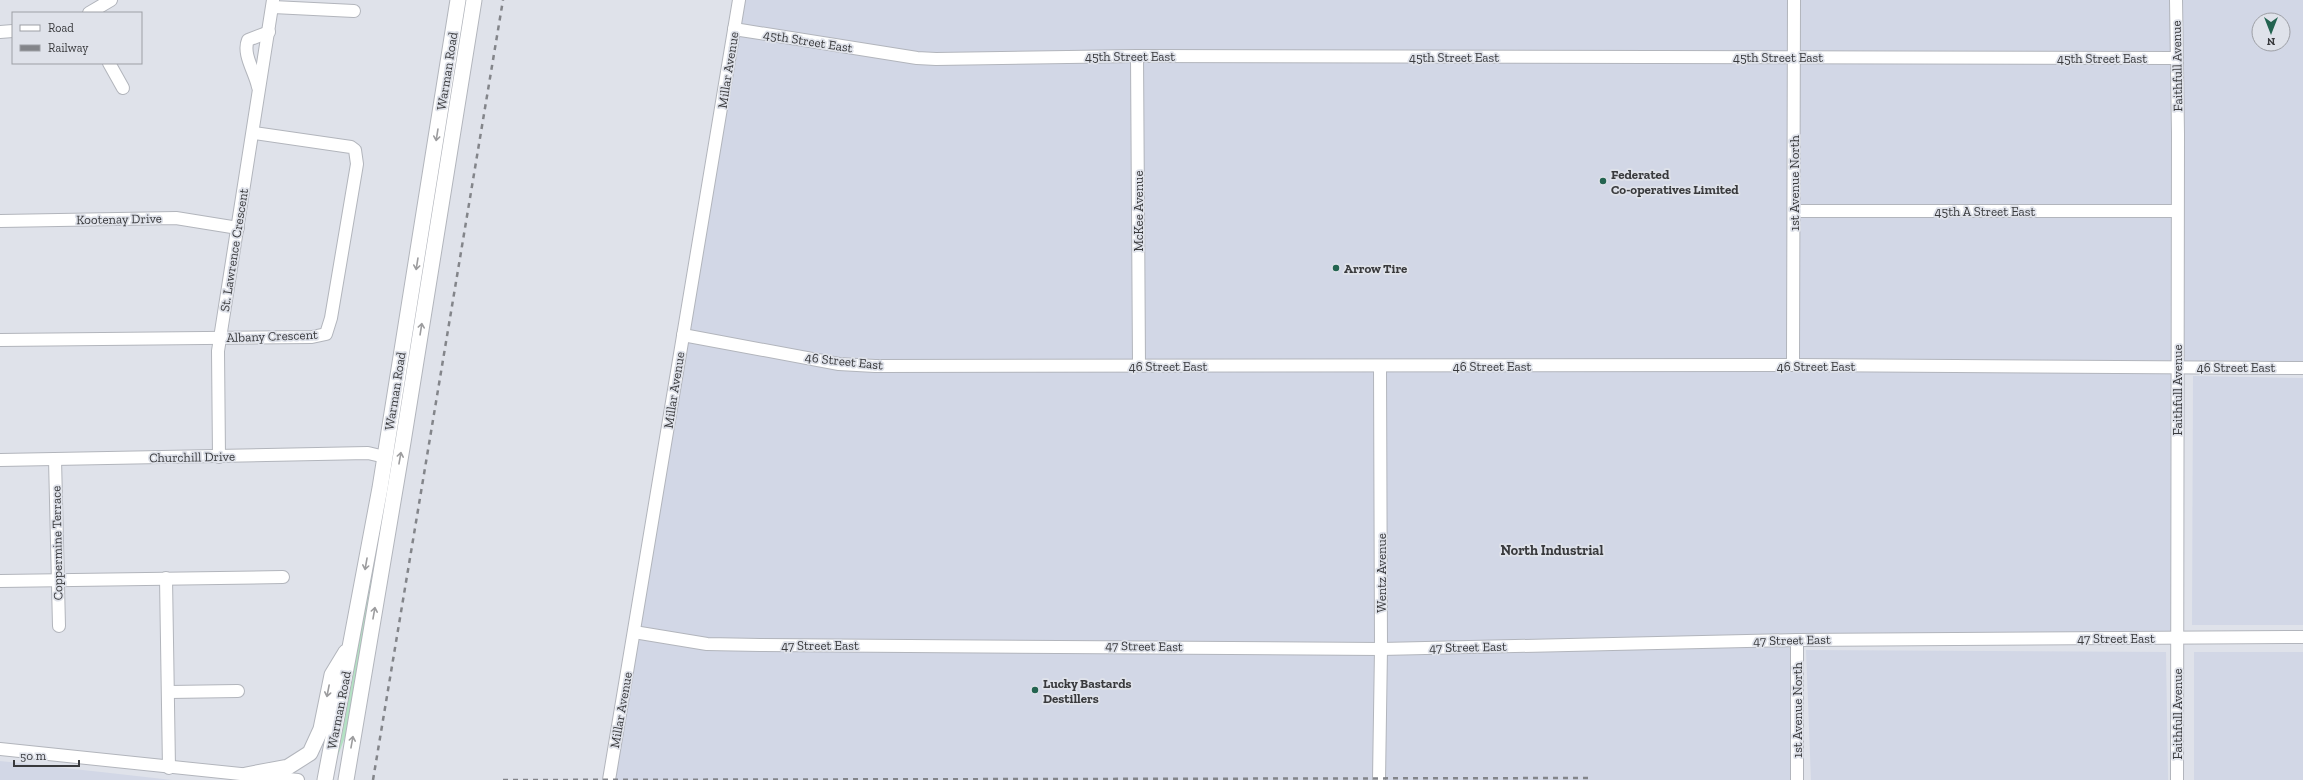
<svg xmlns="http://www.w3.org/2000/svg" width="2303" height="780" viewBox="0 0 2303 780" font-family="'Zilla Slab',serif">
<rect width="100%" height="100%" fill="#dfe2ea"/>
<g fill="#d2d7e6" fill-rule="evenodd">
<path d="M739,0H2303V368L2177,367V637L1797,640V780H609ZM2259,20H2283V44H2259Z"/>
<polygon points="2193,376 2303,378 2303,625 2192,625"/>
<polygon points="1806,650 2166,652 2168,780 1811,780"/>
<rect x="2194" y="652" width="109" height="128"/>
<polygon points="0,761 101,772 172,780 0,780"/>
</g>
<polygon fill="#b3e2c3" points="374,555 374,574 348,729 334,766"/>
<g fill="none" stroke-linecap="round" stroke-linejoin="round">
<defs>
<g id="minor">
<polyline points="2176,0 2178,133 2177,780"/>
<polyline points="273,7 354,11"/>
<polyline points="89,13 111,0"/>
<polyline points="734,29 917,58 936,59 1137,56 2177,58"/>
<polyline points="0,32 13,31"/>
<polyline points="1137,56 1139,365"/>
<polyline points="109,63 123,88"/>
<path d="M258,87C255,72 242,54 248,40L269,32"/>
<polyline points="1794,211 2177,211"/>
<polyline points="0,221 176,218 238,228"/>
<polyline points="683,335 839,364 875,366 1793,365 2303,368"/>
<polyline points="0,340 312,337 326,334 331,318 357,164 355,150 351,147 254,133"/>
<polyline points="1793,365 1794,0"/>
<polyline points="219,457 218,351 273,0"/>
<polyline points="55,459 59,626"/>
<polyline points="0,460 368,453 385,457"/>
<polyline points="166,578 169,768"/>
<polyline points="0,581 283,577"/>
<polyline points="634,632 707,644 760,645 1381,649 1797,640 2303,637"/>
<polyline points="1797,640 1797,780"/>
<polyline points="169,692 238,691"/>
<polyline points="0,749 298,780"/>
<polyline points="609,780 739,0"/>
<polyline points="1379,780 1381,649 1380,367"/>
</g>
<g id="major">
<polyline points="246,775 288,767 310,753 321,729 332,675 346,652"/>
<polyline points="325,780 380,488 458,0"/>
<polyline points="346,780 403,442 474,0"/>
</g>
</defs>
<use href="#minor" stroke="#b2b5bc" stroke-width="14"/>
<use href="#major" stroke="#b2b5bc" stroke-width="17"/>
<use href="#minor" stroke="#fff" stroke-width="12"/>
<use href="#major" stroke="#fff" stroke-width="15"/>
<g stroke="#83858a" stroke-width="2.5" stroke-dasharray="5 5" stroke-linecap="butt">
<polyline points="373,780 503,0"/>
<polyline points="503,780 1590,778"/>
</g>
</g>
<defs><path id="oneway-shaft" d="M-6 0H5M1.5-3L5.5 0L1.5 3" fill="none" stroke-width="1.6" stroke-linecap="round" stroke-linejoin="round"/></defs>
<g stroke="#9c9c9e">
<use href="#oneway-shaft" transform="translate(437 135) rotate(99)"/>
<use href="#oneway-shaft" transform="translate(417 264) rotate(99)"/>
<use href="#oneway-shaft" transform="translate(421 329) rotate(-81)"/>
<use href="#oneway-shaft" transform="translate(400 458) rotate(-80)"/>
<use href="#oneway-shaft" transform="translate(366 564) rotate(100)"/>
<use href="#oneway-shaft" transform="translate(374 613) rotate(-80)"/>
<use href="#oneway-shaft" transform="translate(328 691) rotate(101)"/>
<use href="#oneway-shaft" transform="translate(352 742) rotate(-80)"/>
</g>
<g fill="#236350" stroke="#dfe2ea" stroke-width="1.5">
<circle cx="1603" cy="181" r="4"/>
<circle cx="1336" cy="268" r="4"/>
<circle cx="1035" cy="690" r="4"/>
</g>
<g text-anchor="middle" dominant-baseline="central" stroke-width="3.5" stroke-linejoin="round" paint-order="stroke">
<g font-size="13" fill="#393a3d" stroke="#dfe2ea">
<text transform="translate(808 41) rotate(9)">45th Street East</text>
<text x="1130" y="56">45th Street East</text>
<text x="1454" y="57">45th Street East</text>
<text x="1778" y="57">45th Street East</text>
<text x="2102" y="58">45th Street East</text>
<text transform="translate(2177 66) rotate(-91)">Faithfull Avenue</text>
<text transform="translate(728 70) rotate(-81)">Millar Avenue</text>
<text transform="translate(447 71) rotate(-81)">Warman Road</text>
<text transform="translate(1794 183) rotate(-90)">1st Avenue North</text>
<text transform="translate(1138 211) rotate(-90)">McKee Avenue</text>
<text x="1985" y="211">45th A Street East</text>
<text transform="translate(119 219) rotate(-1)">Kootenay Drive</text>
<text transform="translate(234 250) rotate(-81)">St. Lawrence Crescent</text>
<text transform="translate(272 336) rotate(-2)">Albany Crescent</text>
<text transform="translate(844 361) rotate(6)">46 Street East</text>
<text x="1168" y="366">46 Street East</text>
<text x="1492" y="366">46 Street East</text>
<text x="1816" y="366">46 Street East</text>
<text x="2236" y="367">46 Street East</text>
<text transform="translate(674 390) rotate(-81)">Millar Avenue</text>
<text transform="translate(2177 390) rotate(-90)">Faithfull Avenue</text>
<text transform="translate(395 391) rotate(-81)">Warman Road</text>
<text transform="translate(192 457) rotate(-1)">Churchill Drive</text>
<text transform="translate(57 543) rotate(-91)">Coppermine Terrace</text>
<text transform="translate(1381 573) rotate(-90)">Wentz Avenue</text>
<text x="2116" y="638">47 Street East</text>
<text transform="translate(1792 640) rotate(-1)">47 Street East</text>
<text x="820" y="645">47 Street East</text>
<text transform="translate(1144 646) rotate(1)">47 Street East</text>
<text transform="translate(1468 647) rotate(-1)">47 Street East</text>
<text transform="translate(339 710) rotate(-79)">Warman Road</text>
<text transform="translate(621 710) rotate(-80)">Millar Avenue</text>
<text transform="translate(1797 710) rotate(-90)">1st Avenue North</text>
<text transform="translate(2177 714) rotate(-90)">Faithfull Avenue</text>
</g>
<g font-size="13" font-weight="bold" fill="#393a3d" stroke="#dfe2ea" text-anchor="start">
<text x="1611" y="174">Federated<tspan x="1611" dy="15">Co-operatives Limited</tspan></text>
<text x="1344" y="268">Arrow Tire</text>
<text x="1043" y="683">Lucky Bastards<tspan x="1043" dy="15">Destillers</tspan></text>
</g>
<g font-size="14" font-weight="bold" fill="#393a3d" stroke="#dfe2ea">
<text x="1552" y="550">North Industrial</text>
</g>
</g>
<rect x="12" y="12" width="130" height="52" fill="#dfe2ea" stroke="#9d9fa5"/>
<rect x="20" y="25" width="20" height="6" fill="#ffffff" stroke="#9d9fa5"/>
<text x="48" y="32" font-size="12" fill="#393a3d">Road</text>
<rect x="20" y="45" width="20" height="6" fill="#83858a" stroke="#9d9fa5"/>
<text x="48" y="52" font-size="12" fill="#393a3d">Railway</text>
<g transform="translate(2271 32) rotate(180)"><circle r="19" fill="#dfe2ea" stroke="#9d9fa5"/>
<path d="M0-3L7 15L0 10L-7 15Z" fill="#236350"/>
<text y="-6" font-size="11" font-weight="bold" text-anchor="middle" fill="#393a3d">N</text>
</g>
<path d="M14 760v6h65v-6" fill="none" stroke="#393a3d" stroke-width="2"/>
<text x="20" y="760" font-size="12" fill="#393a3d" stroke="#dfe2ea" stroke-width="3" paint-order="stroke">50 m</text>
</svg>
